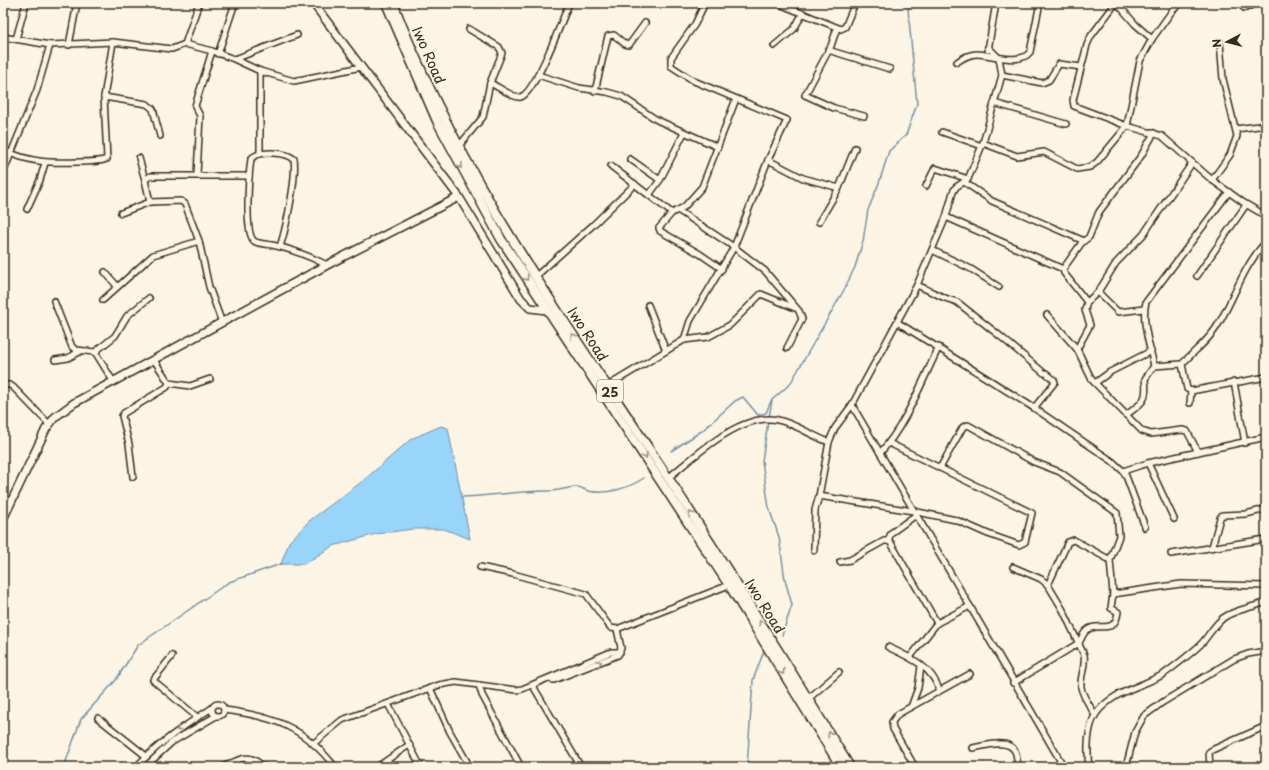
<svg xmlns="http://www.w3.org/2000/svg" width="1269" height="770" viewBox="0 0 1269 770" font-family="'Playpen Sans',sans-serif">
<rect width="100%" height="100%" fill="#fcf5e5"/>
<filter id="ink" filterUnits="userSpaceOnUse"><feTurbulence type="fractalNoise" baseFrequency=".025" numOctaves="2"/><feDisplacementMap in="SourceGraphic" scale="8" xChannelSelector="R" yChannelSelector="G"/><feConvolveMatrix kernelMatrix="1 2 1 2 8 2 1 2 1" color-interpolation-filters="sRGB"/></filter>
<g filter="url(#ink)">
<polygon fill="#99d4fa" stroke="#7390a2" points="441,426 448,428 470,539 444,529 413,529 376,534 333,546 304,564 281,564 289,542 309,521 364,480 411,439"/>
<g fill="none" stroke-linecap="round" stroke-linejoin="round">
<g stroke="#7390a2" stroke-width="1.5">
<polyline points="769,418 772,400 790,384 844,290 855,267 863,241 868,210 879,183 889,151 906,135 917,104 908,9 910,3"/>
<polyline points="768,422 762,461 769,508 779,537 785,580 792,605 782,635"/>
<polyline points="671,451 703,430 735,401 743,397 758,415 766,413 771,401"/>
<path d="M461,497C489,496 518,491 547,491C557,492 567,487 577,487C581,487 585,490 588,491C607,495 629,488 644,478"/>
<polyline points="64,767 81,719 116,680 138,645 229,582 281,564"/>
<polyline points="747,767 753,680 764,651"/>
</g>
<defs>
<g id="street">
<polyline points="777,3 841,29 845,27 855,3"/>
<polyline points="1116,3 1091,36 1087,45 1073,100 1074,106 1127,126 1162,136 1212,180 1244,203 1266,216"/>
<polyline points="1117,3 1135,24 1152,39"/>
<polyline points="1239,3 1244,8 1259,3"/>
<polyline points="837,28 831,46 805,95 834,108 864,116"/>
<polyline points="3,37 50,45 113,42 172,49 185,44 212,51 234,59 260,71 294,81 361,67"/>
<polyline points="16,39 26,3"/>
<polyline points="185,44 199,3"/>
<polyline points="69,45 77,3"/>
<polyline points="774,46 794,29 803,13"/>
<polyline points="828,50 890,69"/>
<polyline points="988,50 996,3"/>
<polyline points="218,54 235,3"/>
<polyline points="235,59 297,35"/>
<path d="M957,62C963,58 969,54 977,54C991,54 1020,66 1030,52L1040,3"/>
<polyline points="260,71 260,154"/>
<polyline points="538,75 579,88 607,92 621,96 657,120 718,147"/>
<polyline points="1002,75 1042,83 1049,80 1059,64 1081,67"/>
<path d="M490,83C497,86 515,99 521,97C536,91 561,23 568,6"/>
<polyline points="595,91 608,36 614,35 625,44 629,45 645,23"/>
<polyline points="104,97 147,104 153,109 160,136"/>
<polyline points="994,103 1066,124"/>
<polyline points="1236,129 1266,125"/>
<polyline points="942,132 982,146"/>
<polyline points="983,143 1017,156 1044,152 1077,169 1090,167 1097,162 1127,126 1140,61 1152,39 1172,11 1181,3"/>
<polyline points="458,147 483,117 490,83 502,53 499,47 469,29"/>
<path d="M3,150C31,163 50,163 79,162C88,162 99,162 107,159L104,97L113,42"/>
<polyline points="139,158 145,180"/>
<polyline points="630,159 660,180"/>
<polyline points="768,160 803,178 839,188 819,222"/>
<polyline points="1192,163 1143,235 1116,263 1098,292 1087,302 1085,310 1090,325 1077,349 1092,380 1142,431 1151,434 1182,430 1187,431 1198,452"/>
<polyline points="611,166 672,213"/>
<polyline points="3,173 37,90 50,45"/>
<polyline points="197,175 200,116 195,106 212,51"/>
<polyline points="1212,180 1230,155 1237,136 1223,79 1220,42"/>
<polyline points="964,182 992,201 1084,241 1089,237 1099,212 1141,156 1154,133"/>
<polyline points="926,186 935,168 968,179"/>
<polyline points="839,188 855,148"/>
<polyline points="649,195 660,180 684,133"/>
<polyline points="150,202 145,180 150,176 249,176"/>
<polyline points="27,209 40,180 45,163"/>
<polyline points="679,211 734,247 765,271 799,311 802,319 787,348"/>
<polyline points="121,213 150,202 181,201 185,204 199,241 209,287 222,323"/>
<polyline points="946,217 1063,269 1083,241"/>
<path d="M1266,242C1242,267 1234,300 1216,328C1207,342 1193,352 1182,364L1187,389L1191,391L1266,377"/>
<path d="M280,247C286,228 297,178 294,159C286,152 258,150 251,159C249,173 244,233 254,241C258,244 267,244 272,245C292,249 309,256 327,265"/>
<polyline points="932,250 971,269 999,287"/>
<polyline points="722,269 700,254 660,231 659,228 672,213 684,207 702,187 736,99"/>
<polyline points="1063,269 1064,273 1087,302"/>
<polyline points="105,272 117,286"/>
<polyline points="1197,276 1246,205"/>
<polyline points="535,277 593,225 635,184"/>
<polyline points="917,285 945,298 957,302 1000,336 1044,373 1046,373 1054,380 1055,382 1034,408"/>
<polyline points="1098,292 1118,312 1144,309"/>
<polyline points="103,300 153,255 199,241"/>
<polyline points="54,301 72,347 76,350 95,352 113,381"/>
<polyline points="648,305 666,351"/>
<polyline points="1047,315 1077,349"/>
<polyline points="897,322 1034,408 1112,461 1123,471 1126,476 1145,527"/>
<polyline points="684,340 690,321 734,247 768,160 787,120 694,81 671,66 671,58 695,24 705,3"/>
<polyline points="95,352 115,336 127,316 149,298"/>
<polyline points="55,360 68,358 81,351"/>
<polyline points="154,360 169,383 190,386 210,379"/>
<path d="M1154,366C1150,347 1141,321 1146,302L1229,192"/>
<polyline points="1234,382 1245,443"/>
<polyline points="1095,383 1110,372 1151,351"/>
<polyline points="3,385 10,385 13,387 49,424"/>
<polyline points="606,387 684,340 708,337 730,325 761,294 795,308"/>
<polyline points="1190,403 1191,391"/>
<polyline points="852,405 1064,767"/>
<path d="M1126,415C1143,403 1148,400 1145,379L1154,366L1182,364"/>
<path d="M880,453C906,425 922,381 939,347"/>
<polyline points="1148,463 1174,519"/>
<path d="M940,468L963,427L968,425L1034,462L1060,472L1117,513L1119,536L1110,560L1113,594L1111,608L1118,612C1115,637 1097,620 1086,631C1083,634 1081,639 1079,643L1013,683"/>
<polyline points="1123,471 1148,463 1266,437"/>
<polyline points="133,477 129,444 122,416 124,413 167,387 169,383"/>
<path d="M668,478C695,456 741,412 778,420C796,424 812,436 829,442"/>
<polyline points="819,496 913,511 956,520 988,534 1019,545 1025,542 1032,513 889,443"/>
<polyline points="888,541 891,543 937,623"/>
<polyline points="888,541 891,533 916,515"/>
<polyline points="1212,547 1220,518 1222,515 1246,514 1266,509"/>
<polyline points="814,550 815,510 819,496 829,442 835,428 852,405 917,285 946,217 953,192 956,187 968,179 983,143 1002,75 999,58 988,47"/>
<polyline points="1171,554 1266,539"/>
<polyline points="840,562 850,560 884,541 888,541"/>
<polyline points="480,567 513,574 586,594 607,623 611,628 617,629 729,585"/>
<path d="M1013,567L1041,579L1048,585L1063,610L1084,655C1086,666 1080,676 1081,687C1082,696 1091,707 1095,715"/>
<polyline points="1048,585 1068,542 1074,540 1110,560"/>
<polyline points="1113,594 1181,584 1266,586"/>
<path d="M888,647C909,657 932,666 939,690"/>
<polyline points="172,656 153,680 197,717"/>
<polyline points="911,656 937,623 970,606"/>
<polyline points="549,679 554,680 618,655 621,648 617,629"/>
<polyline points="479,685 482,695 521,767"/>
<polyline points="533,686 581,767"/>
<polyline points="430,688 450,732 470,767"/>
<polyline points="808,699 839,672"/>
<circle cx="218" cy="710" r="6"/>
<polyline points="388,704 421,767"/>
<polyline points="911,707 918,688 921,666"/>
<path d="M224,710C273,716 304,727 335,767"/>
<polyline points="98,718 146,756"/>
<polyline points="314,743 342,720 439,685 456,682 517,690 522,689 611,652 620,652"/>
<path d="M973,748C984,746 1008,738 1015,751C1017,755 1017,762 1018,767"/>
<path d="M136,767C159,743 184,726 212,708"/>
<polyline points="145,767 172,742 216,716"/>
<path d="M223,767C239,759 250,752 263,767"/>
<polyline points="377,767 409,745"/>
<polyline points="915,767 893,729 892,722 898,714 970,674"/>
<path d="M1089,767C1087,751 1087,727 1096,714C1112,691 1142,687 1164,674C1176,665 1191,654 1202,643C1210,634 1217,620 1228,615C1240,609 1254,607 1266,602"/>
<polyline points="1126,767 1135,732 1144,716 1163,702 1234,659 1248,654 1266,651"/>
<polyline points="1210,767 1209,752 1212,750 1266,726"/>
</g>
<g id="secondary">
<polyline points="313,3 459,197 521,299 530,308 547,310"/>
<polyline points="3,519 46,429 55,417 74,403 327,265 459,197"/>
</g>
<g id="primary">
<polyline points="386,3 437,121 501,239 729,585 841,767"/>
<path d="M393,3C458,173 560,314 659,464C725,563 787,665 850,767"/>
</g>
</defs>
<use href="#street" stroke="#3b2a1e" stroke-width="8"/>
<use href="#secondary" stroke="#3b2a1e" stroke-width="10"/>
<use href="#primary" stroke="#3b2a1e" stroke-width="11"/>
<use href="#street" stroke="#fcf5e5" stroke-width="5"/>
<use href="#secondary" stroke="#fcf5e5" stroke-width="7"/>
<use href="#primary" stroke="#fcf5e5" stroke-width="8"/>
</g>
<defs><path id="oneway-chevron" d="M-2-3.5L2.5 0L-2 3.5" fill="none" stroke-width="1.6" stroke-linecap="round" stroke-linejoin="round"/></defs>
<g stroke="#9c9082">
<use href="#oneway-chevron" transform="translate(460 166) rotate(61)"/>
<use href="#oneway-chevron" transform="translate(526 278) rotate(57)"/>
<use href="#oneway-chevron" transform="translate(573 336) rotate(-122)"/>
<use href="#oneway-chevron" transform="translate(645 456) rotate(57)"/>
<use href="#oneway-chevron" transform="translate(691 514) rotate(-123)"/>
<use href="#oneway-chevron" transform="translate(761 623) rotate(-122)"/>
<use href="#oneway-chevron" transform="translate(599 663) rotate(-21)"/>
<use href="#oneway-chevron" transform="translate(782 672) rotate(58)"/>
<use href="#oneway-chevron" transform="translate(179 729) rotate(146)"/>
<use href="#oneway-chevron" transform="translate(830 734) rotate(-122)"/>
</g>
</g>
<g text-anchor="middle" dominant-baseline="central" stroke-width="4" stroke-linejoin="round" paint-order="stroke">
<rect fill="#fcf5e5" stroke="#75675a" stroke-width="1" x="597" y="380" width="26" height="22" rx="3"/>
<g font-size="13" font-weight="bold" fill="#3b2a1e">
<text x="610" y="391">25</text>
</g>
<g font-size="14" fill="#3b2a1e" stroke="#fcf5e5">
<text transform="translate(429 55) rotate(66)">Iwo Road</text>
<text transform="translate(588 334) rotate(57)">Iwo Road</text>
<text transform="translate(765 606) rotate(58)">Iwo Road</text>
</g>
</g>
<rect width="1269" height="770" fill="none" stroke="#fcf5e5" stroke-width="16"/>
<rect x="8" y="8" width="1253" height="754" fill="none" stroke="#3b2a1e" stroke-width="1.5" filter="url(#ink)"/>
<g transform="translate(1227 42) rotate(263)" stroke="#fcf5e5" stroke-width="3" paint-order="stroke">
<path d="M0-3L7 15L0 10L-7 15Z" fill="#3b2a1e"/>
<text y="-6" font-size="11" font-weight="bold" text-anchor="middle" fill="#3b2a1e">N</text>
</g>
</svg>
